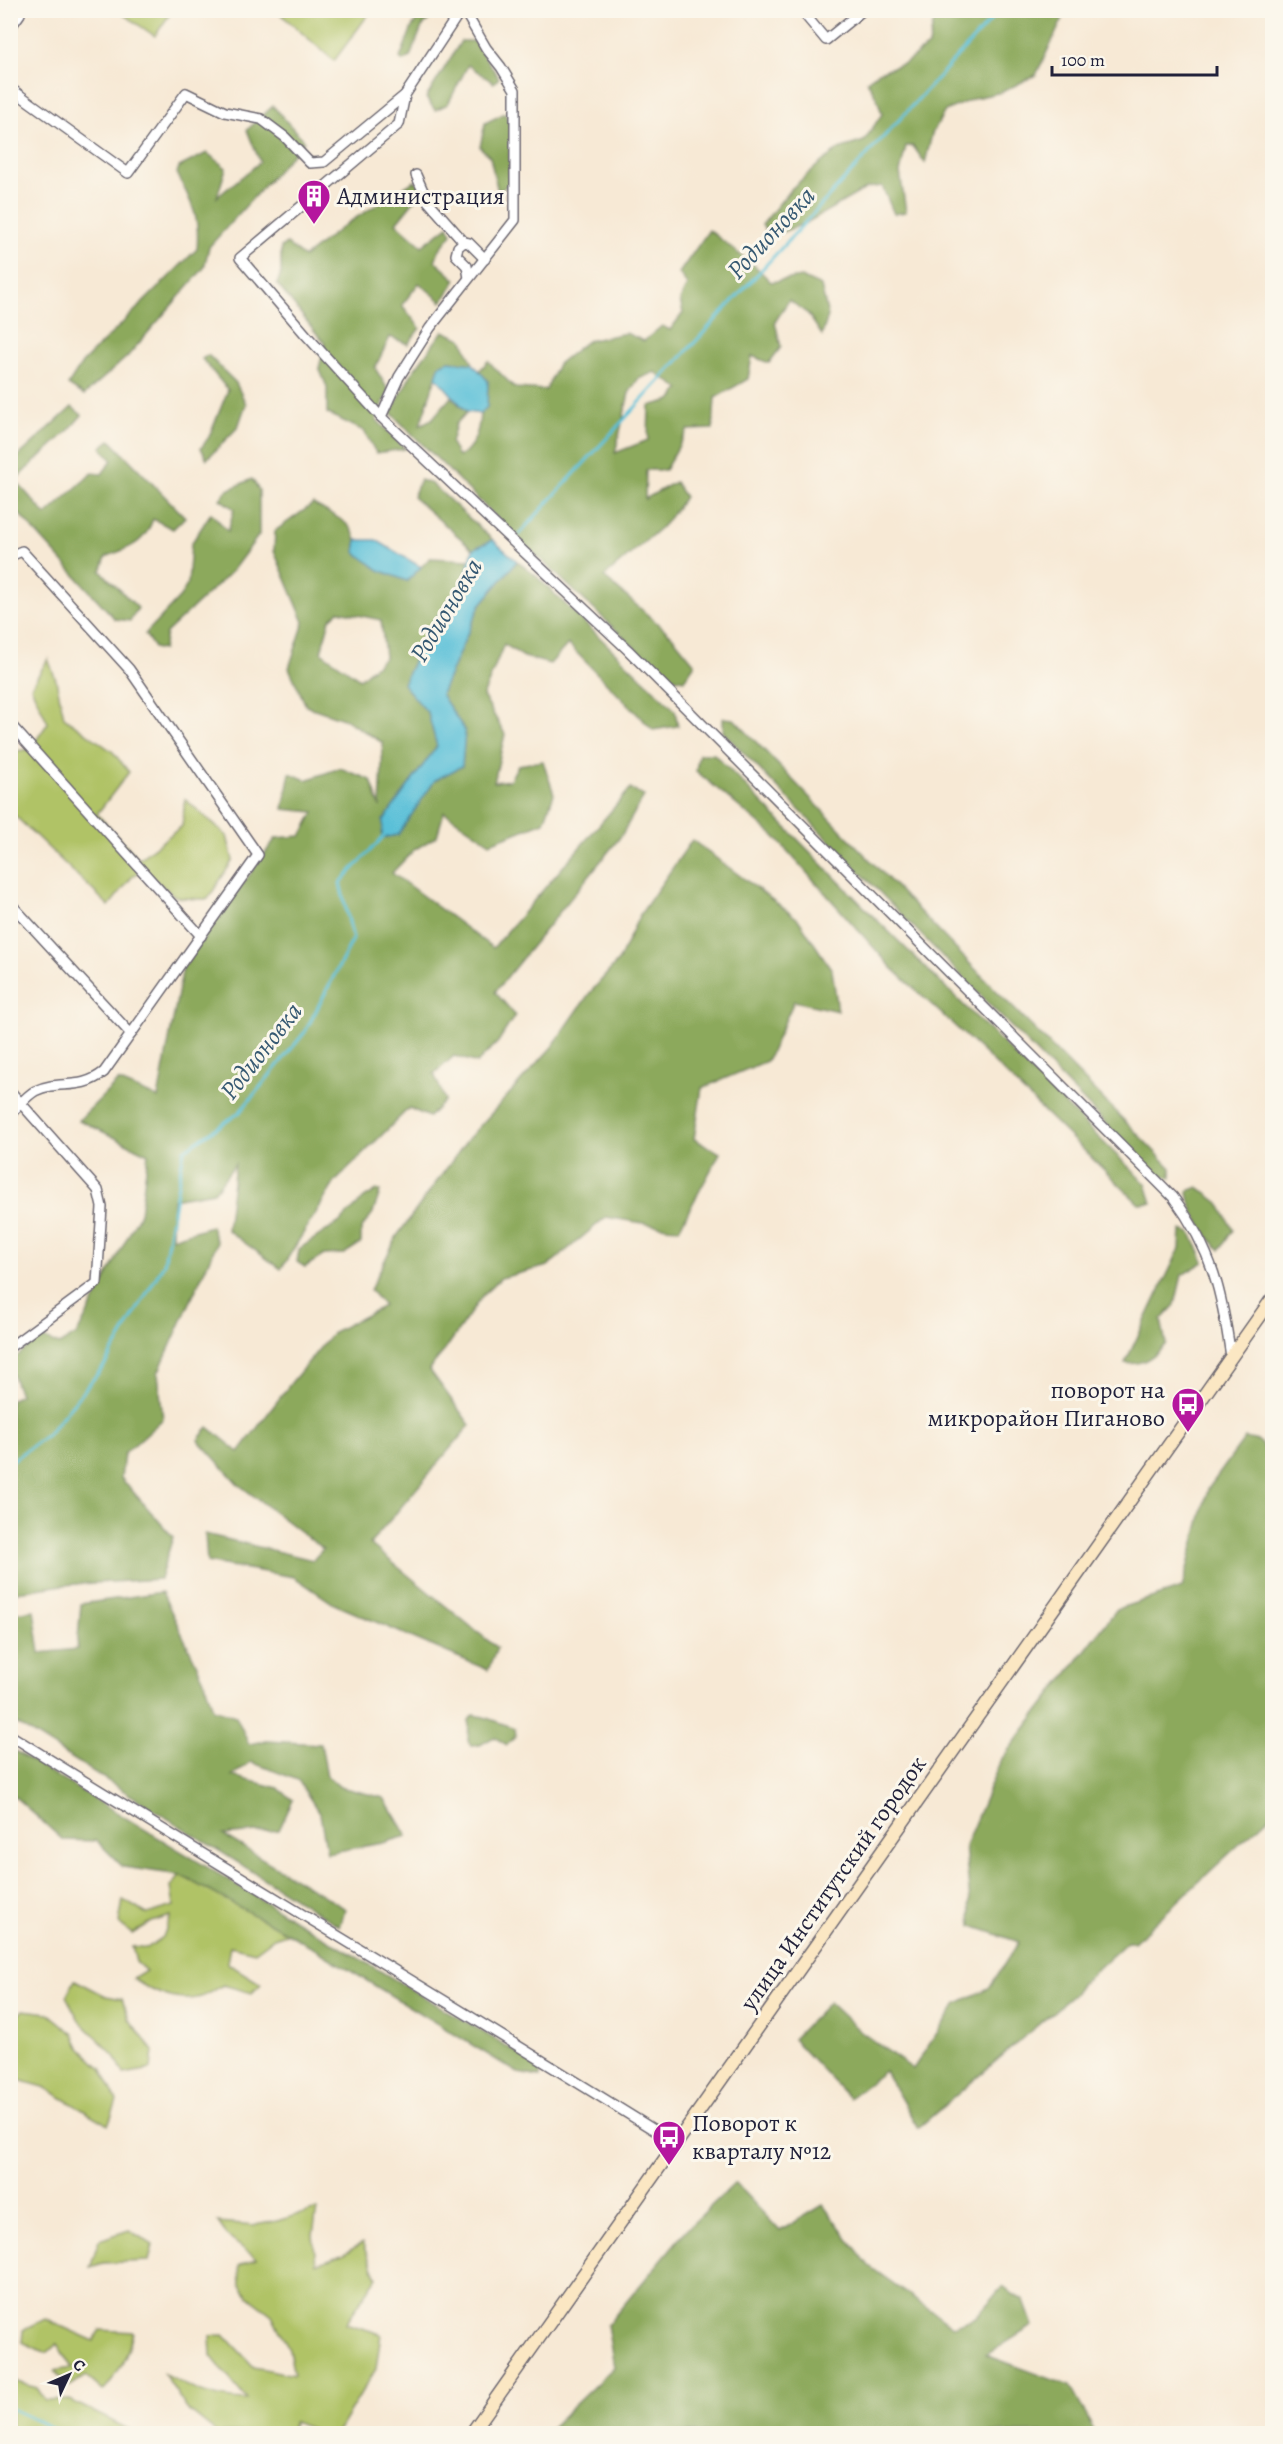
<svg xmlns="http://www.w3.org/2000/svg" width="1283" height="2444" viewBox="0 0 1283 2444" font-family="Alegreya,serif">
<rect width="100%" height="100%" fill="#fbf7ec"/>
<filter id="ink" filterUnits="userSpaceOnUse"><feTurbulence type="fractalNoise" baseFrequency=".0167" numOctaves="2"/><feDisplacementMap in="SourceGraphic" scale="12" xChannelSelector="R" yChannelSelector="G"/><feConvolveMatrix kernelMatrix="1 2 1 2 8 2 1 2 1" color-interpolation-filters="sRGB"/></filter>
<filter id="wash" filterUnits="userSpaceOnUse"><feTurbulence type="fractalNoise" baseFrequency=".008" numOctaves="4" result="noise"/><feDisplacementMap in="SourceGraphic" scale="24" xChannelSelector="R" yChannelSelector="G"/><feGaussianBlur stdDeviation="1.35" result="paint"/><feColorMatrix in="noise" values="0 0 0 0 0 0 0 0 0 0 0 0 0 0 0 0 0 1.4 0 .05"/><feComposite in="paint" operator="in"/></filter>
<g filter="url(#wash)">
<rect width="100%" height="100%" fill="#f7e9d5"/>
<g fill="#b0c366" stroke="#697250" stroke-width="1.5">
<polygon points="118,11 172,11 155,36"/>
<polygon points="277,11 371,11 334,61"/>
<path d="M48,659L56,680L64,717L113,752L129,772L97,814L139,859L182,826L185,799L227,836L233,860L208,899C197,898 184,900 175,896L142,870L132,877L109,906L11,812L10,752L30,749L48,723L31,687Z"/>
<path d="M180,1875L289,1933L274,1938L255,1952L230,1946L227,1963L261,1984L252,1993L223,1985C216,1989 209,1995 201,1997C177,2004 153,1992 133,1979L146,1971L136,1962L132,1946L147,1948L163,1937L171,1916L152,1922L132,1934L119,1923L123,1900L147,1914L174,1906L171,1887Z"/>
<polygon points="75,1980 106,1996 122,1999 129,2019 153,2051 151,2069 124,2074 115,2056 79,2020 66,1996"/>
<polygon points="23,2010 48,2013 74,2034 81,2049 101,2068 117,2101 108,2125 44,2087 11,2078 11,2023"/>
<path d="M317,2209L313,2235L316,2264L342,2255L362,2243L377,2277L346,2323L381,2334L376,2369L337,2433H323L293,2422L291,2433H217L187,2409L164,2374C195,2390 211,2399 247,2400L211,2356L210,2336L224,2335L254,2367L294,2375L289,2350L272,2315L249,2297L240,2285L239,2266L256,2258L228,2237L218,2222L255,2225L277,2221Z"/>
<polygon points="129,2230 153,2245 149,2261 103,2263 90,2267 99,2240"/>
<path d="M45,2319L94,2341L100,2330L133,2332C128,2356 119,2373 103,2391L86,2376L70,2386L54,2371L72,2368L57,2344L47,2353L22,2342L23,2330Z"/>
<polygon points="10,2380 37,2388 46,2401 70,2400 136,2433 15,2433 11,2425"/>
</g>
<g fill="#8ca95b" stroke="#57664b" stroke-width="1.5" fill-rule="evenodd">
<polygon points="424,11 437,11 422,27 410,57 403,61 400,58 412,27"/>
<polygon points="948,11 1073,11 1064,16 1036,75 1002,92 975,98 945,111 932,134 925,163 913,146 906,146 900,172 906,212 894,214 882,186 867,188 806,223 771,236 762,225 790,190 818,165 839,149 864,141 882,114 877,98 867,81 879,72 905,63 929,45 933,24"/>
<polygon points="461,41 474,41 499,78 494,83 468,65 448,104 435,110 426,98"/>
<path d="M273,106L304,141L209,247L204,268L127,357L84,395L68,385L82,363L197,249C200,214 191,203 177,173L179,167L207,153L226,168L217,197L260,162L247,130Z"/>
<polygon points="505,113 510,126 509,184 498,192 490,157 480,147 485,123"/>
<polygon points="414,181 425,187 396,223 422,246 448,226 452,234 439,250 435,261 456,280 442,302 419,283 402,305 420,328 408,344 390,337 375,368 389,391 376,419 405,449 376,453 364,431 327,413 327,387 319,368 325,344 277,284 281,273 281,247 287,244 304,257 346,224"/>
<path d="M709,230L757,268L771,282L801,277L821,286L828,316L822,335L808,314L789,300L775,322L781,347L769,363L752,356L748,379L715,398L713,429L688,430L665,470H646L645,499L675,482L685,497L665,524L604,577L672,636L695,664L684,680L665,676L503,524L391,413L412,373L443,331L462,339L473,364L449,361L440,365L420,425L432,419L451,397L467,412L456,424L451,443L458,457C473,449 479,432 480,414L487,407L488,381L479,371L488,361L515,388L546,390L558,364L587,341L626,333L644,341L662,326L670,330L683,313L680,300L687,285L679,273ZM655,372L680,389L671,400L649,406L648,440L615,453L629,393L638,379Z"/>
<polygon points="208,355 236,383 246,404 238,427 207,459 201,448 209,437 228,390 202,359"/>
<path d="M72,407L82,415L68,431L15,480L46,515L92,473L102,474L112,460L101,447L110,440L185,517L173,529L153,519C144,545 129,547 106,557L101,571L138,608L130,621L115,619L11,505V463Z"/>
<polygon points="252,479 259,490 259,535 232,571 166,633 163,650 154,648 145,634 180,597 188,583 191,544 211,513 228,531 234,509 220,499 227,490"/>
<polygon points="420,480 432,484 493,540 473,549 413,497"/>
<path d="M313,504C335,517 360,523 356,552L407,581L430,558L470,560L464,580L427,632L403,684L428,713L437,746L383,821L398,834L435,780L462,766L465,731L441,694L480,605L517,561L536,576L675,710L678,726L653,730L568,644L550,664L524,657L504,644L483,696L505,734L494,782L510,780L518,765L543,761L554,794L544,822L490,843L444,812L437,836L414,850L392,873L493,948L630,789L644,796L621,836L495,992L515,1015L498,1042L477,1063L454,1056L434,1074L445,1100L429,1117L409,1108L335,1182L281,1269L227,1230L235,1164L214,1192L173,1199L172,1238L211,1226L217,1243L158,1373L163,1419L124,1454L121,1478L173,1537L160,1579L63,1585L11,1593L10,1400L20,1395L11,1371V1361L41,1337L59,1345L77,1334L140,1213L148,1154L79,1120L118,1081L158,1098L183,967L276,838L301,836L314,812L283,809L290,773L306,780L340,768L371,780L380,807L383,743L346,720L306,706L289,668L304,622L274,551L275,531ZM339,611L381,620L385,657L360,679L321,652L330,619Z"/>
<polygon points="723,718 734,719 980,974 1171,1168 1171,1178 1155,1174 723,732"/>
<polygon points="699,754 714,754 875,918 1146,1184 1152,1203 1139,1204 984,1053 892,968 774,836 696,771"/>
<polygon points="692,840 798,919 832,970 838,1011 794,1001 767,1061 702,1088 694,1139 720,1153 679,1229 606,1217 548,1266 501,1278 482,1296 445,1350 429,1369 470,1425 370,1544 497,1648 488,1670 334,1604 294,1577 207,1562 205,1534 313,1560 323,1549 238,1484 198,1440 208,1427 239,1452 291,1383 333,1332 384,1306 370,1290 397,1236 468,1139 552,1047 589,994 619,960 639,916"/>
<path d="M1198,1187L1219,1203L1233,1230L1220,1250C1206,1236 1189,1211 1188,1191Z"/>
<polygon points="377,1190 380,1192 373,1213 361,1229 361,1243 344,1254 324,1255 305,1267 297,1262 299,1249 341,1221 364,1198"/>
<path d="M1181,1230L1191,1233L1204,1262L1182,1275L1175,1305L1161,1320L1166,1344C1154,1356 1143,1366 1125,1363L1180,1248Z"/>
<polygon points="1245,1438 1258,1441 1272,1457 1272,1814 1134,1942 1127,1942 1079,1986 1074,1994 918,2128 885,2071 849,2098 793,2039 829,2002 861,2032 913,2069 957,2003 989,1988 1019,1942 972,1926 965,1846 1001,1760 1117,1609 1182,1588 1208,1489"/>
<polygon points="162,1592 204,1680 213,1709 236,1716 249,1744 266,1741 321,1744 327,1776 340,1787 384,1798 407,1836 383,1843 327,1853 320,1814 298,1780 251,1762 232,1776 278,1788 293,1800 279,1830 223,1835 346,1909 339,1926 11,1720 11,1614 34,1610 40,1653 77,1649 81,1604"/>
<polygon points="473,1715 484,1717 515,1728 516,1736 507,1745 494,1737 480,1745 471,1745 468,1741 469,1720"/>
<polygon points="10,1748 313,1931 540,2066 540,2077 518,2073 300,1940 180,1875 123,1867 97,1841 63,1840 15,1797 11,1795"/>
<polygon points="735,2183 780,2231 823,2205 869,2266 953,2326 976,2317 1002,2287 1024,2301 1033,2326 986,2355 1070,2386 1096,2433 545,2433 614,2367 607,2325 687,2229"/>
</g>
<g fill="#5ac0d8" stroke="#3e718a" stroke-width="1.5">
<polygon points="449,361 473,364 488,381 487,407 480,414 467,412 436,377 440,365"/>
<polygon points="357,540 376,540 421,567 407,581 379,570 355,552"/>
<polygon points="493,540 517,561 480,605 441,694 465,731 462,766 435,780 398,835 382,838 383,821 437,746 428,713 403,684 427,632 464,580 473,549"/>
</g>
<g fill="none" stroke-linecap="round" stroke-linejoin="round">
<g stroke="#5ac0d8" stroke-width="3">
<polyline points="519,534 1000,10"/>
<polyline points="10,1462 47,1435 104,1366 164,1264 184,1150 239,1113 305,1032 353,939 340,883 384,836"/>
<polyline points="10,2408 66,2434"/>
</g>
</g>
</g>
<g filter="url(#ink)">
<g fill="none" stroke-linecap="round" stroke-linejoin="round">
<defs>
<g id="street">
<path d="M464,10L486,48L501,67L515,90V220L430,328L399,377L381,417L628,650L1173,1197C1213,1251 1222,1293 1231,1357"/>
<polyline points="801,10 826,40 863,10"/>
<polyline points="10,28 20,14"/>
<polyline points="10,88 128,173 186,93 225,112 261,119 285,137 310,163 324,162 405,95 461,10"/>
<polyline points="416,175 427,200 464,242"/>
<polyline points="469,278 467,266 456,255 458,247 464,242 469,243 485,259"/>
<polyline points="381,417 306,335 240,258 399,124 405,95"/>
<path d="M10,556L22,551L129,669L258,855L104,1072C79,1092 59,1079 35,1091C26,1096 18,1107 10,1114"/>
<polyline points="10,724 201,936"/>
<polyline points="10,903 131,1034"/>
<polyline points="10,1091 98,1190 102,1207 97,1283 10,1347"/>
<path d="M10,1735C231,1873 455,2005 675,2143"/>
</g>
<polyline id="secondary" points="471,2434 1272,1299"/>
</defs>
<use href="#street" stroke="#6d6871" stroke-width="12"/>
<use href="#secondary" stroke="#6d6871" stroke-width="15"/>
<use href="#street" stroke="#fff" stroke-width="9"/>
<use href="#secondary" stroke="#fbe7c3" stroke-width="12"/>
</g>
</g>
<defs>
<symbol id="building-pin" viewBox="-11 -11 22 30"><path d="M0 17L-7.5 6A9.5 9.5 0 1 1 7.5 6Z" fill="#b5179e" stroke="#fbf7ec"/><path d="M-4-6H4V6H1V3H-1V6H-4ZM-2.5-4.3h1.7v1.8h-1.7ZM.8-4.3h1.7v1.8H.8ZM-2.5-1h1.7V.8h-1.7ZM.8-1h1.7V.8H.8Z" fill="#fff"/></symbol>
<symbol id="bus-pin" viewBox="-11 -11 22 30"><path d="M0 17L-7.5 6A9.5 9.5 0 1 1 7.5 6Z" fill="#b5179e" stroke="#fbf7ec"/><path d="M-5-6H5V4H4V6H2V4H-2V6H-4V4H-5ZM-3.5-4V0h7V-4ZM-3.5 1.2v1.5H-2V1.2ZM2 1.2v1.5H3.5V1.2Z" fill="#fff"/></symbol>
</defs>
<g fill-rule="evenodd">
<use href="#building-pin" x="295" y="177" width="38" height="52"/>
<use href="#bus-pin" x="1169" y="1385" width="38" height="52"/>
<use href="#bus-pin" x="650" y="2118" width="38" height="52"/>
</g>
<g text-anchor="middle" dominant-baseline="central" stroke-width="6" stroke-linejoin="round" paint-order="stroke">
<g font-size="24" fill="#22223b" stroke="#fbf7ec" text-anchor="start">
<text x="337" y="196">Администрация</text>
<text x="1165" y="1390" text-anchor="end">поворот на<tspan x="1165" dy="28">микрорайон Пиганово</tspan></text>
<text x="692" y="2123">Поворот к<tspan x="692" dy="28">кварталу №12</tspan></text>
</g>
<g font-size="24" fill="#22223b" stroke="#fbf7ec">
<text transform="translate(833 1883) rotate(-55)">улица Институтский городок</text>
</g>
<g font-size="26" font-style="italic" fill="#365972" stroke="#fbf7ec">
<text transform="translate(771 233) rotate(-47)">Родионовка</text>
<text transform="translate(446 610) rotate(-59)">Родионовка</text>
<text transform="translate(261 1051) rotate(-52)">Родионовка</text>
</g>
</g>
<rect width="1283" height="2444" fill="none" stroke="#fbf7ec" stroke-width="36"/>
<g transform="translate(69 2375) rotate(46)" stroke="#fbf7ec" stroke-width="4.5" paint-order="stroke">
<path d="M0-4.5L10 22L0 15L-10 22Z" fill="#22223b"/>
<text y="-9" font-size="16" font-weight="bold" text-anchor="middle" fill="#22223b">С</text>
</g>
<path d="M1052 66v9h165v-9" fill="none" stroke="#22223b" stroke-width="3"/>
<text x="1061" y="66" font-size="18" fill="#22223b" stroke="#fbf7ec" stroke-width="4.5" paint-order="stroke">100 m</text>
</svg>
